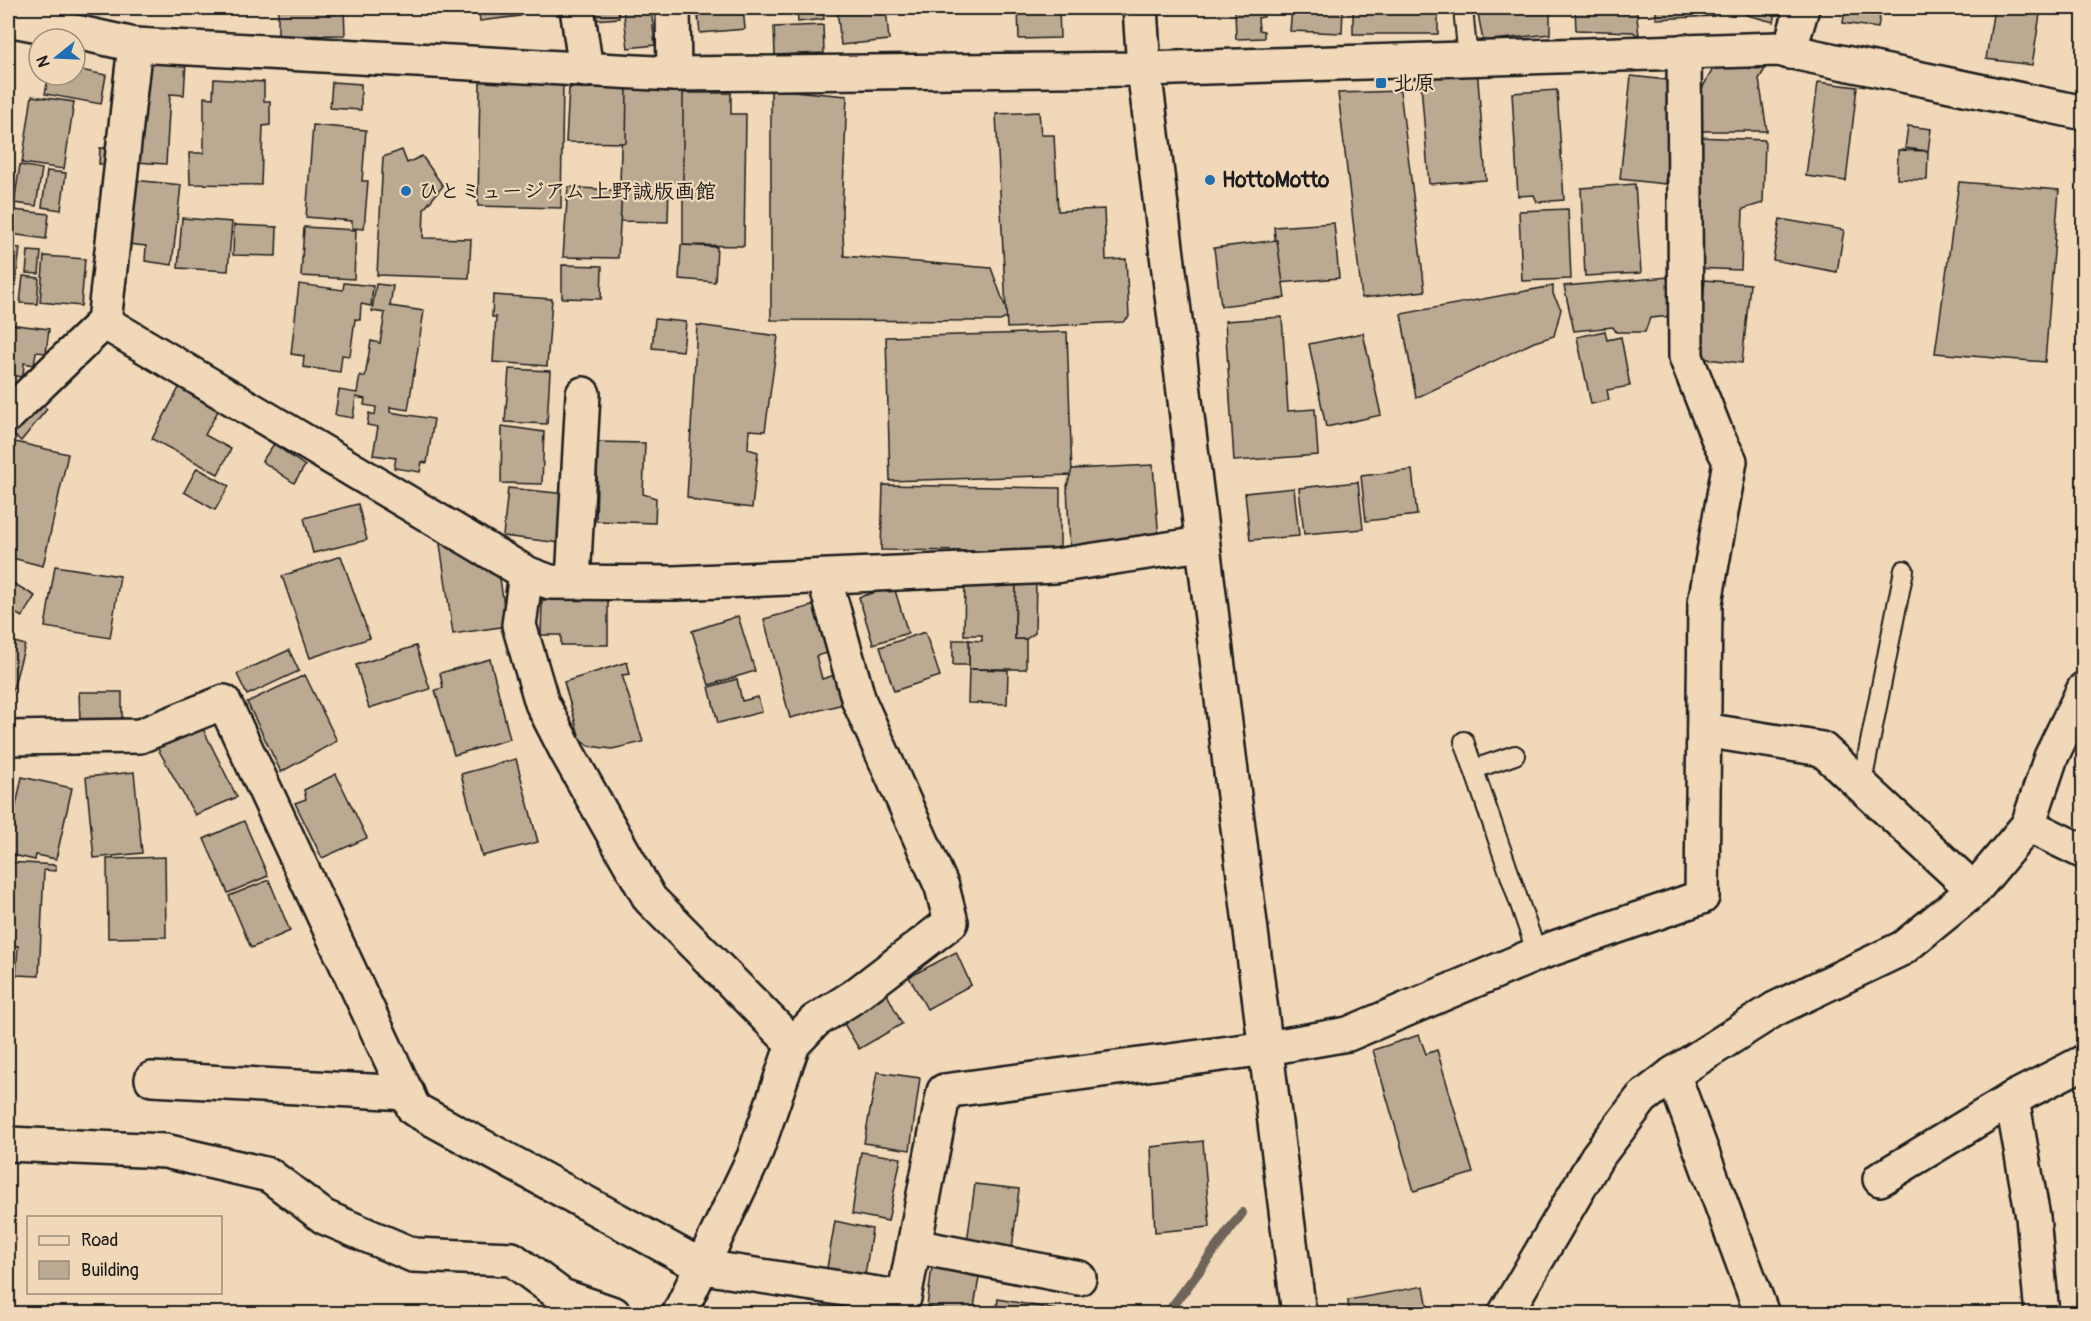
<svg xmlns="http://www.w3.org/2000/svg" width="2091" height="1321" viewBox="0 0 2091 1321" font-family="Pangolin,'Klee One',sans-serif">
<rect width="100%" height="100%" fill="#f1d8b8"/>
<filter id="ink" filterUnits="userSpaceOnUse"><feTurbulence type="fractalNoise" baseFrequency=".0167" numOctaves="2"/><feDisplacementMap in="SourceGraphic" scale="12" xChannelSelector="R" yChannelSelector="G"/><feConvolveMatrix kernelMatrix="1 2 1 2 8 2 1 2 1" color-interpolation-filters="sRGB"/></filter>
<g filter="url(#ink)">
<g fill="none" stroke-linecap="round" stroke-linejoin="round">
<polyline stroke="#6e6559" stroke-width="10" points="1167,1314 1242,1213"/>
</g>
<g fill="#bca992" stroke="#1c1c1c" stroke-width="1.5">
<polygon points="100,8 147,8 147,13 100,10"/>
<polygon points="278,8 344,8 345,35 278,36"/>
<polygon points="478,8 519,8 520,16 480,21"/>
<polygon points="593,8 618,8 619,18 594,20"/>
<polygon points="623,8 651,8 655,45 628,48"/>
<polygon points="697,8 743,8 745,29 700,33"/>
<polygon points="797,8 823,8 824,19 798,22"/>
<polygon points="837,8 886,8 889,40 841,45"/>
<polygon points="1018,8 1059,8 1060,38 1019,39"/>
<polygon points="1235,8 1263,8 1264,17 1258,18 1259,30 1264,31 1264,38 1236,39"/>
<polygon points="1292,8 1343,8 1342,33 1290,31"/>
<rect x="1353" y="8" width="85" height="26"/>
<polygon points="1477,8 1550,8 1550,34 1483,41"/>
<polygon points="1575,8 1636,8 1639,36 1633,32 1576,30"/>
<polygon points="1656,8 1714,8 1715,16 1656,19"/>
<polygon points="1748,8 1777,8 1774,22 1746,15"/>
<polygon points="1845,8 1881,8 1878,28 1843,23"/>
<polygon points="1994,8 2041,8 2032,65 1986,59"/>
<polygon points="823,25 824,53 775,55 774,27"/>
<polygon points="142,58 186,61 184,95 170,94 166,164 136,162"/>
<polygon points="1714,67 1765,69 1759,79 1767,131 1694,131 1693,105"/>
<polygon points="1477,68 1486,180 1429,184 1420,72"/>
<polygon points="75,69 106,75 101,104 45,94 49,75 75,75"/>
<polygon points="1631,76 1676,81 1665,184 1620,179"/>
<polygon points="623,77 690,79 687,183 669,182 668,222 619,221"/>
<polygon points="214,79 264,82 264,101 270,101 270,125 263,126 261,185 190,184 189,153 204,153 204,97 213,98"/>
<polygon points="482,79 563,81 561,208 478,206 480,83"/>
<polygon points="332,82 361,84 361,110 330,108"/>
<polygon points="1818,82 1857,87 1846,181 1806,176"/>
<polygon points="569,88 627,88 626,143 566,142"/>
<polygon points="771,89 847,96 842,212 844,256 991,268 1009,317 1000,321 771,320"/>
<polygon points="1557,90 1564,200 1537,202 1534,195 1518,196 1512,93"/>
<polygon points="1400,91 1425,291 1362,298 1338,93"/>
<polygon points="683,93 731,93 731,114 746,114 744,246 683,245"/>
<polygon points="32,96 74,102 64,169 22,163"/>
<polygon points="1039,112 1041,135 1054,135 1058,211 1104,209 1106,260 1126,259 1129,317 1123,322 1007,328 996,114"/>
<polygon points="313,125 366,130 362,181 368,181 364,229 352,228 352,221 306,217"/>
<polygon points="1908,126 1931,129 1928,151 1905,148"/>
<polygon points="1699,137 1765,140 1763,203 1743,209 1741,270 1693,268"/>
<polygon points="100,148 112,148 112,164 99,164"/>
<polygon points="402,150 407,163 422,156 443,186 424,209 423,238 471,239 469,278 377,275 383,157"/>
<polygon points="1898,150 1928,151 1927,180 1897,179"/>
<polygon points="20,165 42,169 36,206 14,203"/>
<polygon points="47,171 66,173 61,210 42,207"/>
<polygon points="134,180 181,185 172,265 145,261 146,246 128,244"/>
<polygon points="1959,182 2059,190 2045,362 1935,353"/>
<polygon points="1635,184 1641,273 1585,276 1581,188"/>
<polygon points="568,187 622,191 618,258 563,257"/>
<polygon points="1568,209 1571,279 1522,281 1519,211"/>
<polygon points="14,210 49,214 46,239 11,234"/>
<polygon points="182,218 232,222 228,271 178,268"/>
<polygon points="1780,219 1844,230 1837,272 1773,260"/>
<polygon points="1334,223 1339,278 1279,283 1274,227"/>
<polygon points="234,225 277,227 276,256 233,255"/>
<polygon points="304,227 356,230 354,279 301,276"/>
<polygon points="1277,240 1285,298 1221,306 1214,248"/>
<polygon points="681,245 717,247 715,282 679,279"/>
<polygon points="8,247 20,248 16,282 8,281"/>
<polygon points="28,251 41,252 39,274 26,273"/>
<polygon points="44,256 85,259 81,306 40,302"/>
<polygon points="562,265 602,266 601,299 562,298"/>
<polygon points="23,276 39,278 37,304 20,303"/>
<polygon points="1669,277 1673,316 1650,318 1645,332 1616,332 1613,327 1574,331 1564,286"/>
<polygon points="1705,280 1750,284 1742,363 1698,358"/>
<polygon points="344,283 373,286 371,306 361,304 360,320 355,319 350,356 342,355 340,372 303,367 304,356 291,354 299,284 343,290"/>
<polygon points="376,284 393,286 390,306 424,311 408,410 390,407 390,412 434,419 427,463 422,462 420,472 394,468 396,458 373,455 378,427 367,425 369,413 375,415 376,407 364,405 365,399 356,397 353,418 335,415 339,390 357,393 360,375 365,377 371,341 380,343 385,313 372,311"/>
<polygon points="1553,286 1553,294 1561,309 1554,336 1534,342 1416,398 1401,314"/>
<polygon points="493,295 552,299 547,366 493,362 496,317 492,317"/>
<polygon points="1282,317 1288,411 1315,409 1318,455 1234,461 1225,321"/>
<polygon points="655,319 686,322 683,351 652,348"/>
<polygon points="8,324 49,329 46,353 36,352 34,365 24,363 23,377 8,375"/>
<polygon points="697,325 778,336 765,431 749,430 748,449 758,452 752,508 697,501 687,497"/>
<polygon points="1605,331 1607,340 1621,337 1630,386 1607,390 1609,400 1591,404 1577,337"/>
<polygon points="1067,332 1072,475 890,481 886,337"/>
<polygon points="1363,333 1381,415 1326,427 1309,344"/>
<polygon points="509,369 550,371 547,424 505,422"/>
<polygon points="180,386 220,407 205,435 231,449 218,474 152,439"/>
<polygon points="36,400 47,409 21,441 10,432"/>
<polygon points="502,426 544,432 542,484 501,483"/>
<polygon points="11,441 68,454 43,566 8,557 8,457"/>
<polygon points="598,442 645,443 643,494 656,498 655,523 596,521"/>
<polygon points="274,444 305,466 294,483 262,461"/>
<polygon points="1153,465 1159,539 1070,550 1067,486 1072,469"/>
<polygon points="197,468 229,486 215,510 184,492"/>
<polygon points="1412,470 1417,515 1366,521 1361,476"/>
<polygon points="1358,482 1363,529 1304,534 1299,488"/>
<polygon points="883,485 1060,488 1060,552 881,550"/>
<polygon points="508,488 566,494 560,543 503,536"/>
<polygon points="1294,488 1299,536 1250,540 1245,493"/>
<polygon points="358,504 367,540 313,553 304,518"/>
<polygon points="465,541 487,550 490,573 499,572 507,626 453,634 440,544"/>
<polygon points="341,556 370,638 310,658 282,576"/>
<polygon points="55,566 120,576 110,638 45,627"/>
<polygon points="965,577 1016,577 1015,639 1026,639 1026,669 969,669 969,640 982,641 982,635 964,635"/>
<polygon points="1016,577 1036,577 1035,633 1026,639 1015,639"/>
<polygon points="8,580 35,596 22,617 8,609"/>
<polygon points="894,587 908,633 873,644 859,597"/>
<polygon points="564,591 608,592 608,645 561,645 561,635 541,635 542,600 564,600"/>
<polygon points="819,604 831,652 816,656 822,679 835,675 843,704 790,718 764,619"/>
<polygon points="738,616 755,671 709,685 692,631"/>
<polygon points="925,632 940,676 894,691 880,647"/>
<polygon points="8,640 25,645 8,707"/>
<rect x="953" y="640" width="16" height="25"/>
<polygon points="416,646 430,689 369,708 356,665"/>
<polygon points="289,650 299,671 247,695 237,674"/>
<polygon points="490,659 510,739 454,755 435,690 443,688 440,673"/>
<polygon points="627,662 630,674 622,675 643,742 612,749 589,746 580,739 564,682"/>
<polygon points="969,669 1008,670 1007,704 968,703"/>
<polygon points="305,675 337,741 281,772 247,702"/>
<polygon points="737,679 742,701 758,697 762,712 718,723 709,687"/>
<polygon points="79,692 122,692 122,720 80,721"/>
<polygon points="202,727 237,797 195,815 157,747"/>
<polygon points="516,759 538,842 482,856 461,774"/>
<polygon points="134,772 142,853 94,858 86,777"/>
<polygon points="336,774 367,838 322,858 295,803 306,799 304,790"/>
<polygon points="22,777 72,788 56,859 36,855 35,860 8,854 8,844"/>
<polygon points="244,821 268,876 228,893 204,839"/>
<polygon points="165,857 166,937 108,938 107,859"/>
<polygon points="8,862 56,865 56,871 44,870 39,976 16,975 18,946 8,945"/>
<polygon points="269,880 290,931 251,948 229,896"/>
<polygon points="956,952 971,985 927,1009 909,977"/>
<polygon points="885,990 902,1024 859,1049 840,1017"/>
<polygon points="1419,1035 1426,1054 1437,1050 1473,1173 1414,1191 1373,1050"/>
<polygon points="877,1072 920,1078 910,1150 864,1143"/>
<polygon points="1203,1141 1210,1227 1155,1232 1151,1147"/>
<polygon points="861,1152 901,1158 888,1221 852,1214"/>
<polygon points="975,1184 1019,1189 1012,1249 967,1242"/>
<polygon points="835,1221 872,1229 864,1282 826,1274"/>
<polygon points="932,1266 980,1272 973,1313 927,1307"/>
<polygon points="1424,1286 1429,1314 1349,1314 1348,1300"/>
<polygon points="998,1299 1057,1310 1057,1314 996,1314"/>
<polygon points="1092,1308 1127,1314 1091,1314"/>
</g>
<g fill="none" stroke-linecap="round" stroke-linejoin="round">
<defs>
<g id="service">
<polyline points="1463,8 1468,60"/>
<polyline points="1464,741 1537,954"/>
<polyline points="1474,769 1515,755"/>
<polyline points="1861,788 1904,570"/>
</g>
<g id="minor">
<polyline points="577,8 586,70"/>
<polyline points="673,8 674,74"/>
<polyline points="8,19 85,34 135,45 674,74 1144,69 1778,49 2084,113"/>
<polyline points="1789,52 1802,8"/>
<polyline points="104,322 526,573 550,582 674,583 1055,566 1201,544"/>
<polyline points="8,415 104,322 135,45"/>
<polyline points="526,573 519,625 542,703 568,754 650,899 793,1044"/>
<polyline points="573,581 583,394"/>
<polyline points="1704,730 1822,749 1974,890"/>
<polyline points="8,738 140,736 224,702 414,1109 703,1267 904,1298 944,1091 1267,1048 1348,1034 1537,954 1702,897 1705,603 1730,461 1718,438 1686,357 1684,51"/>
<polyline points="2028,825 2084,852"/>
<polyline points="1673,1074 1762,1314"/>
<polyline points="152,1079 407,1093"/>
<polyline points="8,1144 165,1151 269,1175 324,1217 413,1255 512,1259 562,1296 614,1314"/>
<polyline points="1880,1179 2012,1099"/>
<polyline points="914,1246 1079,1278"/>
<polyline points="679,1314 754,1157 793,1044 815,1021 853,997 951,922 942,887 859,701 824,577"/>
<polyline points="1505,1314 1597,1157 1642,1098 1673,1074 1775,1009 1903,948 1974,890 2028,825 2051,757 2084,689"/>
<polyline points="2042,1314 2033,1217 2012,1099 2084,1062"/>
</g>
<path id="tertiary" d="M1140,8L1144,69C1192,484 1249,899 1299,1314"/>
</defs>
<use href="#service" stroke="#1c1c1c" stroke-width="22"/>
<use href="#minor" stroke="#1c1c1c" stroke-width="38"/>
<use href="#tertiary" stroke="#1c1c1c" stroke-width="38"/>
<use href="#service" stroke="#f1d8b8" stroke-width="18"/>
<use href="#minor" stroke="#f1d8b8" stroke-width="33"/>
<use href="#tertiary" stroke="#f1d8b8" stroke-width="33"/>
</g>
</g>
<g fill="#1f6fb2" stroke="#f1d8b8" stroke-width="2">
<rect x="1375" y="77" width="12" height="12" rx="3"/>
<circle cx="1210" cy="180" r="6"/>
<circle cx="406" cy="191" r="6"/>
</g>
<g text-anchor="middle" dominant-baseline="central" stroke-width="4.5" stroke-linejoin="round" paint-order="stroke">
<g font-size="21" font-weight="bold" fill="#1c1c1c" stroke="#f1d8b8" text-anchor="start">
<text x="1393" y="83">北原</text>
<text x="1222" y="180">HottoMotto</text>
<text x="418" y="191">ひとミュージアム 上野誠版画館</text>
</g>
</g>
<rect width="2091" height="1321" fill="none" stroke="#f1d8b8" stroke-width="30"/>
<rect x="15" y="15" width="2061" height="1291" fill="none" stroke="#1c1c1c" stroke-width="2" filter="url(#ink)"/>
<rect x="27" y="1216" width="195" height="78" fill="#f1d8b8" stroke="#9c8d7a" stroke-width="1.5"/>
<rect x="39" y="1236" width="30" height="9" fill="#f1d8b8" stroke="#9c8d7a" stroke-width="1.5"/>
<text x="81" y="1246" font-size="18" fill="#1c1c1c">Road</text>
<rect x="39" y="1261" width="30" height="18" fill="#bca992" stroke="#9c8d7a" stroke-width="1.5"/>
<text x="81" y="1276" font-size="18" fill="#1c1c1c">Building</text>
<g transform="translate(57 57) rotate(252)"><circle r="28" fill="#f1d8b8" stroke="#9c8d7a" stroke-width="1.5"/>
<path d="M0-4.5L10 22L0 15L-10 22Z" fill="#1f6fb2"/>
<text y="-9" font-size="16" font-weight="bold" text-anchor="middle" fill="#1c1c1c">N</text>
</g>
</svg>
